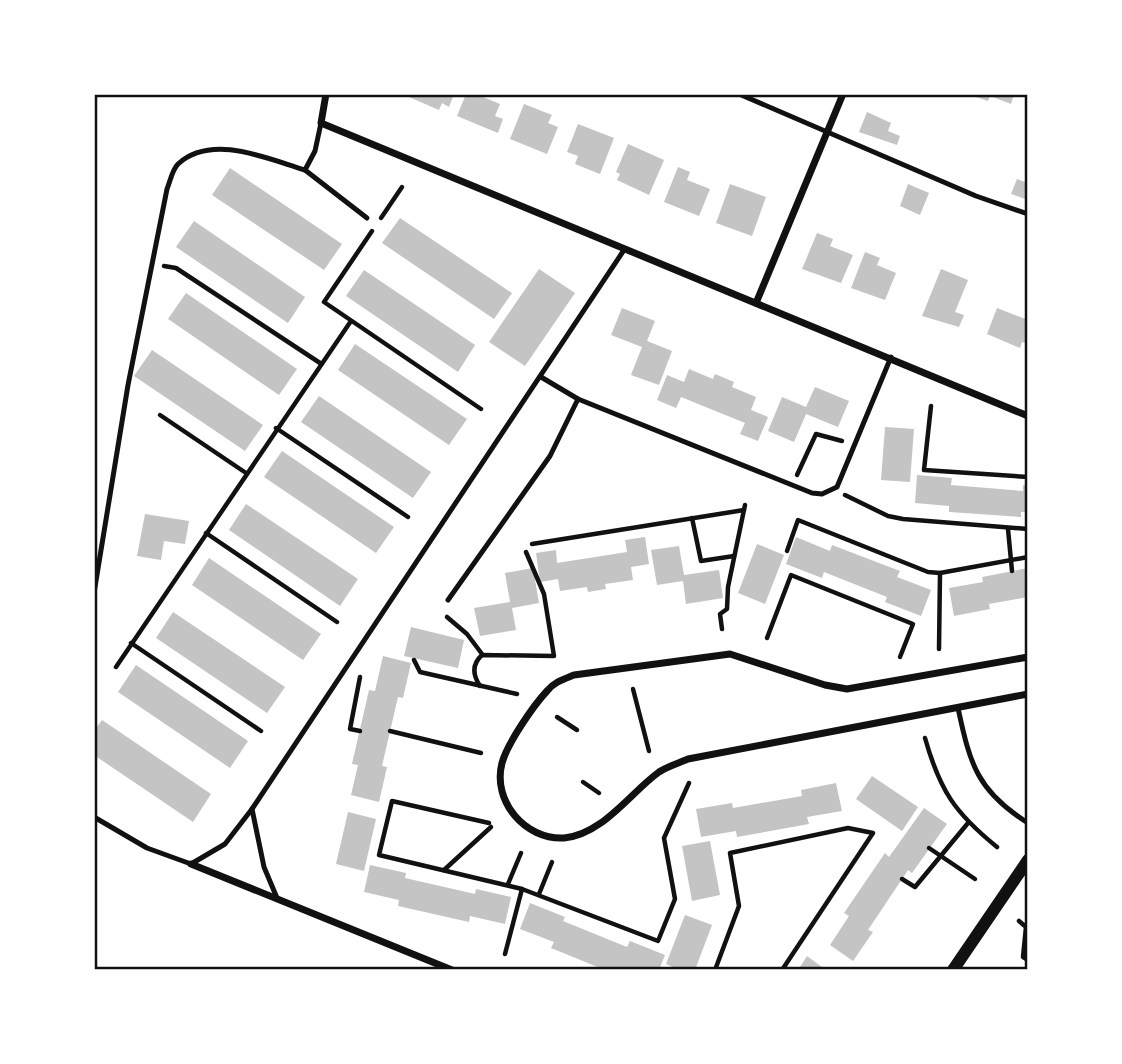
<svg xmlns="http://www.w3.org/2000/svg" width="1122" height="1064" viewBox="0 0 1122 1064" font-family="Signika,sans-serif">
<rect width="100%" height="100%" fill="#fff"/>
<g fill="#c4c4c4">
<polygon points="402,94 454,94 449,107 442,103 439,110"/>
<polygon points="466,94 476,94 500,104 495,116 503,119 498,133 457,116"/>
<polygon points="986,94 1014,94 1011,104 990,96 988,101 970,95"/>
<polygon points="524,104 552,115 548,123 558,127 547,154 510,139"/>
<polygon points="867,112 891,123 888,131 900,136 897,145 859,132"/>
<polygon points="578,124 614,138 600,174 575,164 578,156 567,152"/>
<polygon points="628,144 664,160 649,195 617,180 620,174 616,172"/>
<polygon points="678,167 690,172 687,180 710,189 699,216 664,202"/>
<polygon points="230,168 342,244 324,270 212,195"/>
<polygon points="1017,179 1028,183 1028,200 1011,194"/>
<polygon points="730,184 766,197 752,236 716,223"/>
<polygon points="908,184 929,193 920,215 900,206"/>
<polygon points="400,218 512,293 494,319 382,243"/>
<polygon points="194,221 305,297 288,323 176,247"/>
<polygon points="817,233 833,239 830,246 853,255 841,283 802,269"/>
<polygon points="865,252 880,258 877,265 896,273 885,300 851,288"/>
<polygon points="539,269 575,293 525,366 489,342"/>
<polygon points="941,269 968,280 955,312 964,315 959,327 922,316"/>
<polygon points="364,270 475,345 458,372 346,296"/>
<polygon points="186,293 297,369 279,395 168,319"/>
<polygon points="622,308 655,321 647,341 672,351 659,385 631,375 642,347 611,335"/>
<polygon points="997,308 1028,320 1028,344 1022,342 1020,348 987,334"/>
<polygon points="355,344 467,419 449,445 338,370"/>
<polygon points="152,350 263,425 245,451 134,376"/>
<polygon points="689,369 713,379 715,374 734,382 732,387 756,397 751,410 768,417 758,441 740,434 745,423 681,397 676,408 657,400 667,375 684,382"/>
<polygon points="815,387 849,401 838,427 806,414 794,442 768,431 782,397 806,407"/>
<polygon points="319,396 431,472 413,498 301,422"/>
<polygon points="885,427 914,429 910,482 881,480"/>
<polygon points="282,451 394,527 376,553 264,477"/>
<polygon points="917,475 952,478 951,485 1023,491 1023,485 1028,486 1028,512 1021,512 1021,517 949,512 949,506 915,503"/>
<polygon points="246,504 358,579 340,606 229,530"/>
<polygon points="145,514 189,521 185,544 164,541 161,560 137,556"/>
<polygon points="645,537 649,564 631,567 633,580 605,584 606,589 588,592 587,587 560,591 558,579 540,582 536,553 556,550 557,563 627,552 625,540"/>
<polygon points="796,537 830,551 832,545 900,571 897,577 931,590 921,616 885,602 887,597 824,572 822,578 786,564"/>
<polygon points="757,544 784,555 765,604 738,593"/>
<polygon points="679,546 684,575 719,570 723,598 686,604 683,581 657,585 651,550"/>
<polygon points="209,558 321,634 303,660 192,585"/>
<polygon points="533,568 539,603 512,608 516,630 480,636 474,608 510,602 505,573"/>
<polygon points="1028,568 1028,597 989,604 990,609 954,616 949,588 983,582 982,577"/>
<polygon points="173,612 285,687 267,713 156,638"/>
<polygon points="411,627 464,640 458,668 404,656"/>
<polygon points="383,656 411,663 403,698 398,697 382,766 387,767 379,802 351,795 358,765 352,764 369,690 375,691"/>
<polygon points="136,665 248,741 230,768 118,692"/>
<polygon points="102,720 211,794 193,822 94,755 94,731"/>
<polygon points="872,776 918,807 902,831 856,799"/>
<polygon points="836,783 842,811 807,817 809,824 737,837 736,831 701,837 696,809 732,803 733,808 802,796 801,790"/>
<polygon points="924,808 947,824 912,873 908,870 868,930 873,932 853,961 830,945 849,916 844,913 885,853 889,857"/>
<polygon points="348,812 376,819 364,871 336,864"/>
<polygon points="710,841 720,895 692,901 682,846"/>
<polygon points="370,865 406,873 405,878 475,894 476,889 511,897 505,924 470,916 469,922 398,906 399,900 364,892"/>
<polygon points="530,903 565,917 563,921 627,947 630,941 665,955 659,970 605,970 551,948 554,942 520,929"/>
<polygon points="685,915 712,925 695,970 679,970 666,964"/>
<polygon points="807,956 826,970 798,970"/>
</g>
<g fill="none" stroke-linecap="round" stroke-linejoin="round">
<g stroke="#111" stroke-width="4.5">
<polyline points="381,218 402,187"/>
<polyline points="372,231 324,302 481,409"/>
<polyline points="164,266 176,268 320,363"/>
<polyline points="931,406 924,470 1028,477"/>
<polyline points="160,415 246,473"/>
<polyline points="276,428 408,517"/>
<polyline points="797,475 816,434 842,441"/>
<polyline points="845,495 888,516 903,519 1028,529"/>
<polyline points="692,518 701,561 734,556"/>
<polyline points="1008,529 1012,571"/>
<polyline points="206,533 337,622"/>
<polyline points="532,544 744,510"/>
<polyline points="787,551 798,520 928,572 940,573"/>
<polyline points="447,617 467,634 482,654"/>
<polyline points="722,629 720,614 727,609 728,587 745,505"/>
<polyline points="767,638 791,575 913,624 900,657"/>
<polyline points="131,643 261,731"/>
<polyline points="939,649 940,573 1028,557"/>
<polyline points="414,660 420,672 517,694"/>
<polyline points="116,667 351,321"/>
<path d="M480,686C472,674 472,664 482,655L554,656L544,594L526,552"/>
<polyline points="633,689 649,751"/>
<polyline points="557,717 577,730"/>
<polyline points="360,731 350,729 360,677"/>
<polyline points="390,731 481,753"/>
<path d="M925,738C940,791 955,813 997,847"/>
<polyline points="583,782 599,793"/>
<polyline points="489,823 392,801 379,855 522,889 658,941 675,899 664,838 689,783"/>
<polyline points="929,848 975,879"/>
<polyline points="444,870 491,827"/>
<polyline points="902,879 915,887 968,823"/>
<polyline points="508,884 521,853"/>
<polyline points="539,894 552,862"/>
<polyline points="1019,921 1026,927 1023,957 1028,960"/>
<polyline points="505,954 522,889"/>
<polyline points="715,970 739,906 730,853 848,828 873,833 782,970"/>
</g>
<g stroke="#111" stroke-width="5">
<polyline points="739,94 976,196 1028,214"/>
<polyline points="305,170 367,218"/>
<polyline points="541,377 578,399 812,493 822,494 837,487 891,357"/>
<path d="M94,593L128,385L167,189C170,182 172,170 178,164C212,133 268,159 305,170L315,151L321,123"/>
<polyline points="448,600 550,456 578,399"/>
<path d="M958,708C970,764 977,791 1028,823"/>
<polyline points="252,809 624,250"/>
<polyline points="94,817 147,848 191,864 225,844 252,809 264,867 277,898"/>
</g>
<g stroke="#111" stroke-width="7">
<polyline points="326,94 321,123 1028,416"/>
<polyline points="756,303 843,94"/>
<path d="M1028,657L847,689L825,685L730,654L574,675C564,679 554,682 547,691C533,706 507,744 502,763C492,801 525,840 564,838C602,835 630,793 659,772C668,766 679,763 688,759L1028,694"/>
<polyline points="191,864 452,970"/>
</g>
<polyline stroke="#111" stroke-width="12" points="953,970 1028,860"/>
</g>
<rect width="1122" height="1064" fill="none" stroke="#ffffff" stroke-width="192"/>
<rect x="96" y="96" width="930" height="872" fill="none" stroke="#111" stroke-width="2.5"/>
</svg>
